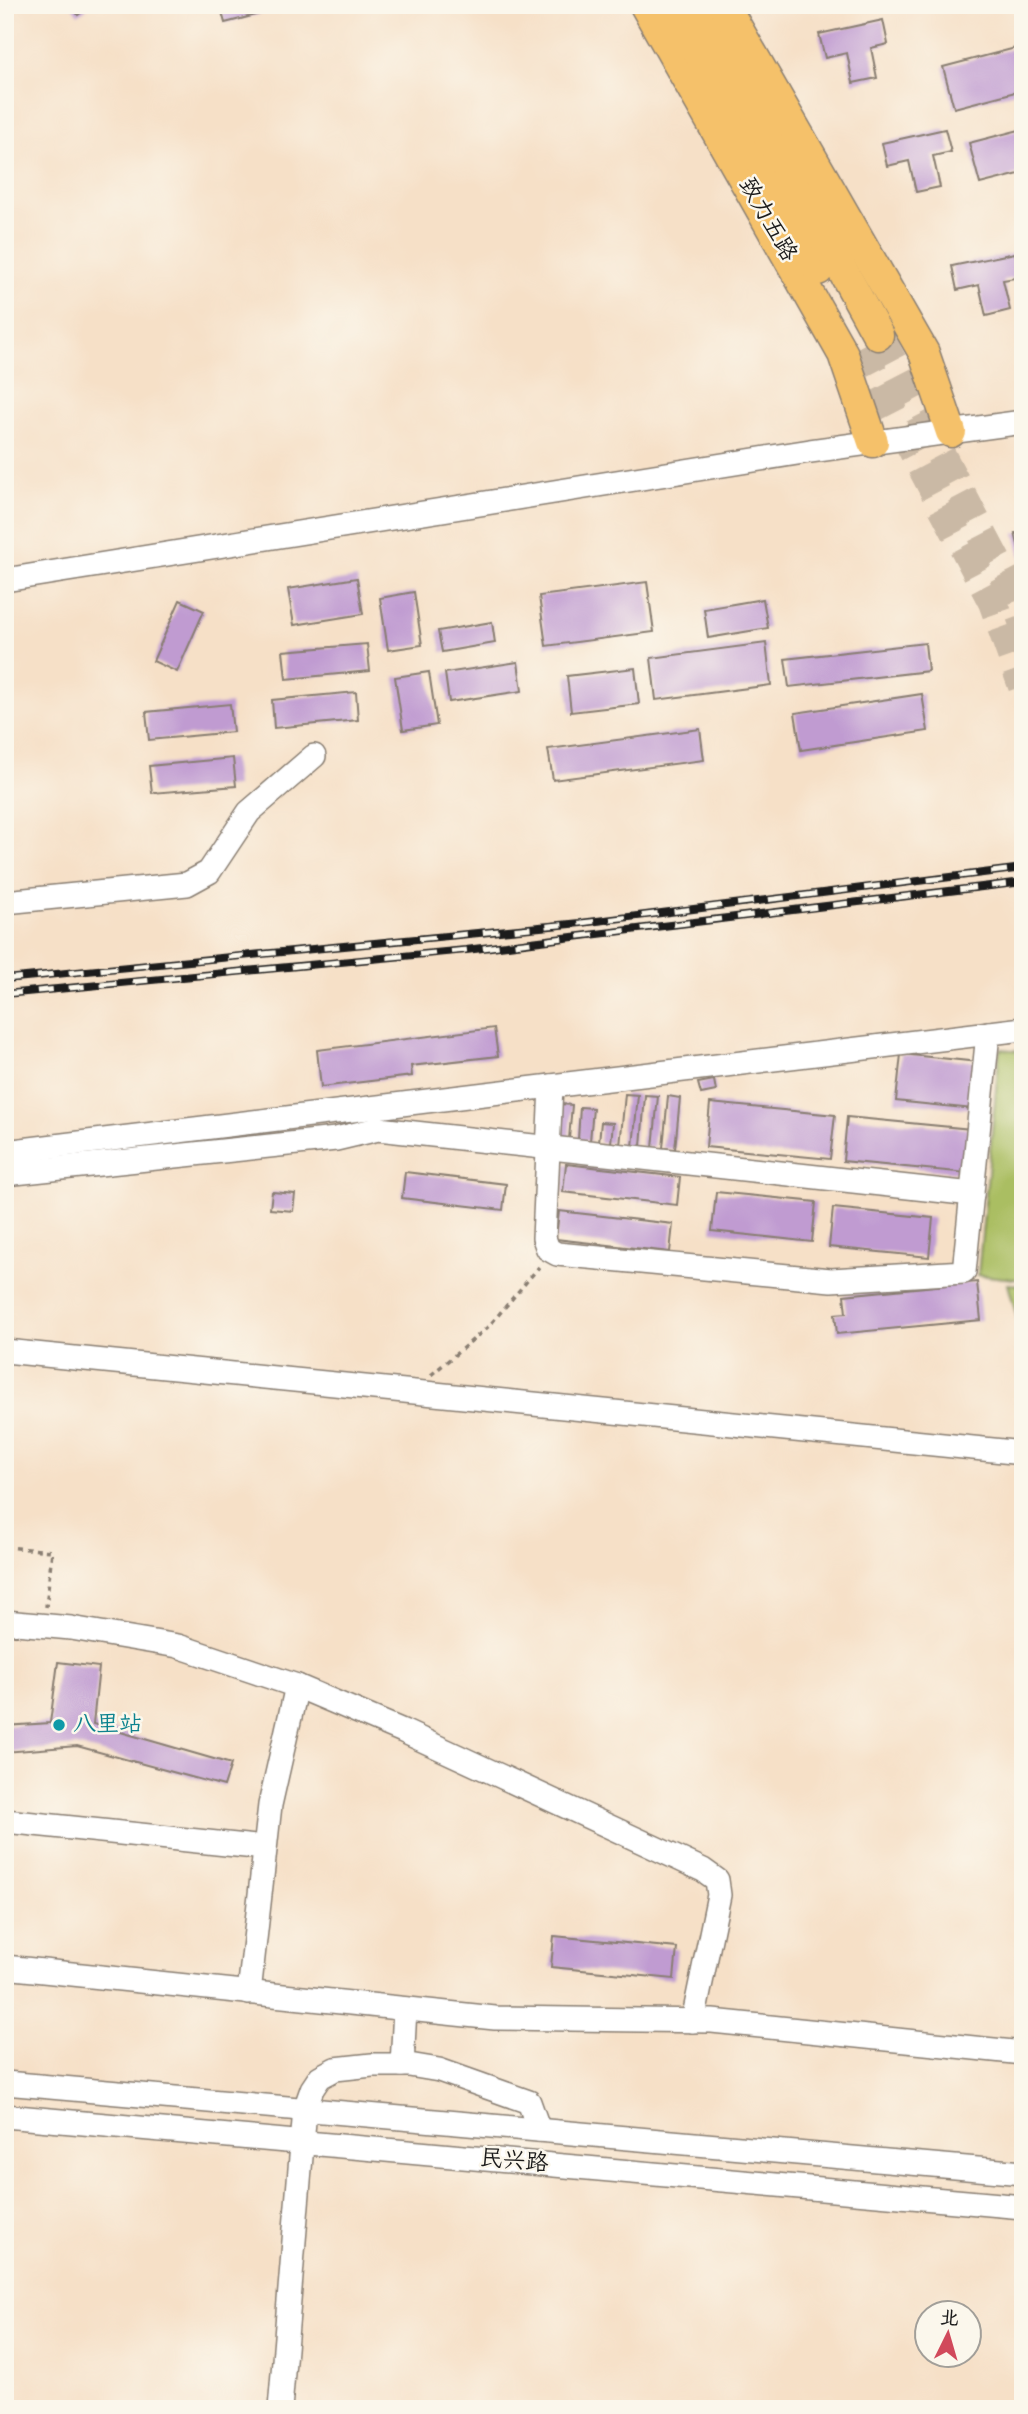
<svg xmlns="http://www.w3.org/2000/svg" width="1028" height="2414" viewBox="0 0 1028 2414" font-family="'Indie Flower','LXGW WenKai TC',sans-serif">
<rect width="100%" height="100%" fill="#fbf7ec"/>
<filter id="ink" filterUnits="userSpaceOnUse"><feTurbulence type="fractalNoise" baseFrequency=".0143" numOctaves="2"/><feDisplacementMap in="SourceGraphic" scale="14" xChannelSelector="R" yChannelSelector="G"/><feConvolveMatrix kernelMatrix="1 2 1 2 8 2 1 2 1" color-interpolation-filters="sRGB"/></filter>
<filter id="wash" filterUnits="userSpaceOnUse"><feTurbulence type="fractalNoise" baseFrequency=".00686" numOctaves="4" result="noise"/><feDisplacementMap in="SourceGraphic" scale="28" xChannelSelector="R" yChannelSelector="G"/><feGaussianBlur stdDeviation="1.57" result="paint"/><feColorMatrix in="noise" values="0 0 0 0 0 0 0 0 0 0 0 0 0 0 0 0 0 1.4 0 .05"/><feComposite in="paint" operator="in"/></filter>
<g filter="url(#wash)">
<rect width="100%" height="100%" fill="#f6e0c7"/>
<g fill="#aabe62" stroke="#636d3f" stroke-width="2">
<polygon points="1000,1049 1023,1051 1023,1280 978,1275"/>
<polygon points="1008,1284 1023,1285 1023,1340"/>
</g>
<g id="blocks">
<g fill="#c09bd1">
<polygon points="71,5 85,5 87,8 78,15"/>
<polygon points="220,5 274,5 275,10 225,23"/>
<polygon points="883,20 888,44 871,48 877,78 853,83 847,53 825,58 819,34"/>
<polygon points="1023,46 1023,90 954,108 943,67"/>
<polygon points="945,129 951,152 933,156 940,187 916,192 909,161 887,166 882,143"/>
<polygon points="1023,129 1023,173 980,184 969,143"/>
<polygon points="1015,253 1021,277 1003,280 1010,310 986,316 979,285 957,290 952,266"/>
<polygon points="1015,533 1023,533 1023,560 1022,560"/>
<polygon points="357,578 363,614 294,625 288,589"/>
<polygon points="647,582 654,632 546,646 539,596"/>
<polygon points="414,592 422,645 388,650 380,598"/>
<polygon points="763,599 768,628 708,638 704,609"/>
<polygon points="180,600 204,611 177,672 153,661"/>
<polygon points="492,622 495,643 442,652 438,631"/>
<polygon points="766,643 771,685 656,700 651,658"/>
<polygon points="925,643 928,671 789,687 785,659"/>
<polygon points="367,644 370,671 286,679 283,651"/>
<polygon points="518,662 522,691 449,702 445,673"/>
<polygon points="635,668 639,704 571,712 567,676"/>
<polygon points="429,672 437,725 403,730 395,677"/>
<polygon points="356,692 358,720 274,728 272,700"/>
<polygon points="922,694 928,731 801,750 795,713"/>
<polygon points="230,704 233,732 149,740 146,712"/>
<polygon points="700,729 704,760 553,780 548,749"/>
<polygon points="233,758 236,786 152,793 149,766"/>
<polygon points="494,1028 498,1056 411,1066 412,1076 321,1087 317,1050"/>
<polygon points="901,1054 978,1062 973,1109 896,1101"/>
<polygon points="714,1080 716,1091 701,1094 698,1083"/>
<polygon points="625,1094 638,1095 633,1147 620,1146"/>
<polygon points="645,1095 658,1096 653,1148 641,1146"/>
<polygon points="668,1096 680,1098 675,1149 663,1148"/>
<polygon points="710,1103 835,1115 830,1159 706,1147"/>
<polygon points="560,1104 572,1105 569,1139 557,1138"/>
<polygon points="580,1107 593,1108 590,1141 578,1140"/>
<polygon points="847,1117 971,1129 967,1173 843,1161"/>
<polygon points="601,1122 613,1123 611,1143 599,1142"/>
<polygon points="566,1164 680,1177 677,1205 563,1192"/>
<polygon points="405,1172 506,1184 503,1210 402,1198"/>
<polygon points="272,1192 295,1194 293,1211 270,1209"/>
<polygon points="716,1192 816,1202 812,1242 712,1231"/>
<polygon points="833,1208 933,1218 929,1257 829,1247"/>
<polygon points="559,1211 673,1224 670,1252 556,1239"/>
<polygon points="977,1282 981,1320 837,1334 835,1314 846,1313 844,1295"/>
<polygon points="58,1662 99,1667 93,1724 231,1764 224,1786 77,1746 5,1752 5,1726 50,1723"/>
<polygon points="554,1936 677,1948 674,1979 551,1967"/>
</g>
</g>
</g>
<g filter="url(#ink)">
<use href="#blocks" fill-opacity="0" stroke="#897e72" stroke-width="2"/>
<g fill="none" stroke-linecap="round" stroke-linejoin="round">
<g stroke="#cab9a5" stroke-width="30" stroke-dasharray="30 15" stroke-linecap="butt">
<polyline points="878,335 1012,591 1023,621"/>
<polyline points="859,347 993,602 1023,686"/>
</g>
<defs>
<g id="minor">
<polyline points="5,580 810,451 1023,422"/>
<polyline points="5,902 187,884 209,872 249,812 314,756"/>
<polyline points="551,1086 544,1238 548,1249 557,1254 831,1280 964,1272 988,1033"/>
<polyline points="5,1152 1023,1029"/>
<polyline points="5,1174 336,1139 378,1129 972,1194"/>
<polyline points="5,1351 1023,1453"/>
<polyline points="5,1622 71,1628 178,1646 297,1686 403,1731 703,1870 717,1880 719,1895 693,2021"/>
<polyline points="5,1821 265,1848"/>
<polyline points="5,1967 495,2018 712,2021 1023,2053"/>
<polyline points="249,1993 270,1805 297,1686"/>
<polyline points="402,2065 405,2009"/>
<polyline points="5,2083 1023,2173"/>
<polyline points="5,2116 1023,2207"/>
<polyline points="280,2409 305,2109 312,2089 320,2077 335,2069 372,2065 409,2065 439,2070 529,2102 539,2130"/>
</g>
<g id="major">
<polyline points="645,5 843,354 873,442"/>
<polyline points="669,5 725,95 818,270"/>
<polyline points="697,5 878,335"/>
<polyline points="724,5 924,353 951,432"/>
</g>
</defs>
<use href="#minor" stroke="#897e72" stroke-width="26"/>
<use href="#major" stroke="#897e72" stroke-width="33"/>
<g stroke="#897e72" stroke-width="3.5" stroke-dasharray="5 5" stroke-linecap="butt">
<polyline points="431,1375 489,1326 539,1267"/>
<polyline points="5,1547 52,1551 46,1607"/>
</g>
<use href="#minor" stroke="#fff" stroke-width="23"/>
<use href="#major" stroke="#f5c16b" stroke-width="30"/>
<defs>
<g id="rail">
<polyline points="5,979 581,923 1023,868"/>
<polyline points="5,994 466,950 1023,882"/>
</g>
</defs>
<use href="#rail" stroke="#1c1c1c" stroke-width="8"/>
<use href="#rail" stroke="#fbf7ec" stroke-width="5" stroke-dasharray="16" stroke-linecap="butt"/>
</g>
</g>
<circle fill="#0f9aa8" stroke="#fbf7ec" stroke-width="2.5" cx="59" cy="1725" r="7"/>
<g text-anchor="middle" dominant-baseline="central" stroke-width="5" stroke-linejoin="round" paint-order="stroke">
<g font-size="23" fill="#1c1c1c" stroke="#fbf7ec">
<text transform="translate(767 220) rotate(60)">致力五路</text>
<text transform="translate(514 2162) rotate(5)">民兴路</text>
</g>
<g font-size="23" fill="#0d838f" stroke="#fbf7ec" text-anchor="start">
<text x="73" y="1725">八里站</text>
</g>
</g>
<rect width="1028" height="2414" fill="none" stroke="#fbf7ec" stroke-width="28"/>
<g transform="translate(948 2334) rotate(5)"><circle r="33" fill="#fbf7ec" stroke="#a29f99" stroke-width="2"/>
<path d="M0-5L12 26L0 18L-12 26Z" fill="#d1495b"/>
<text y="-10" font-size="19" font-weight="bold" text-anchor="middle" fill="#1c1c1c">北</text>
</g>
</svg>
